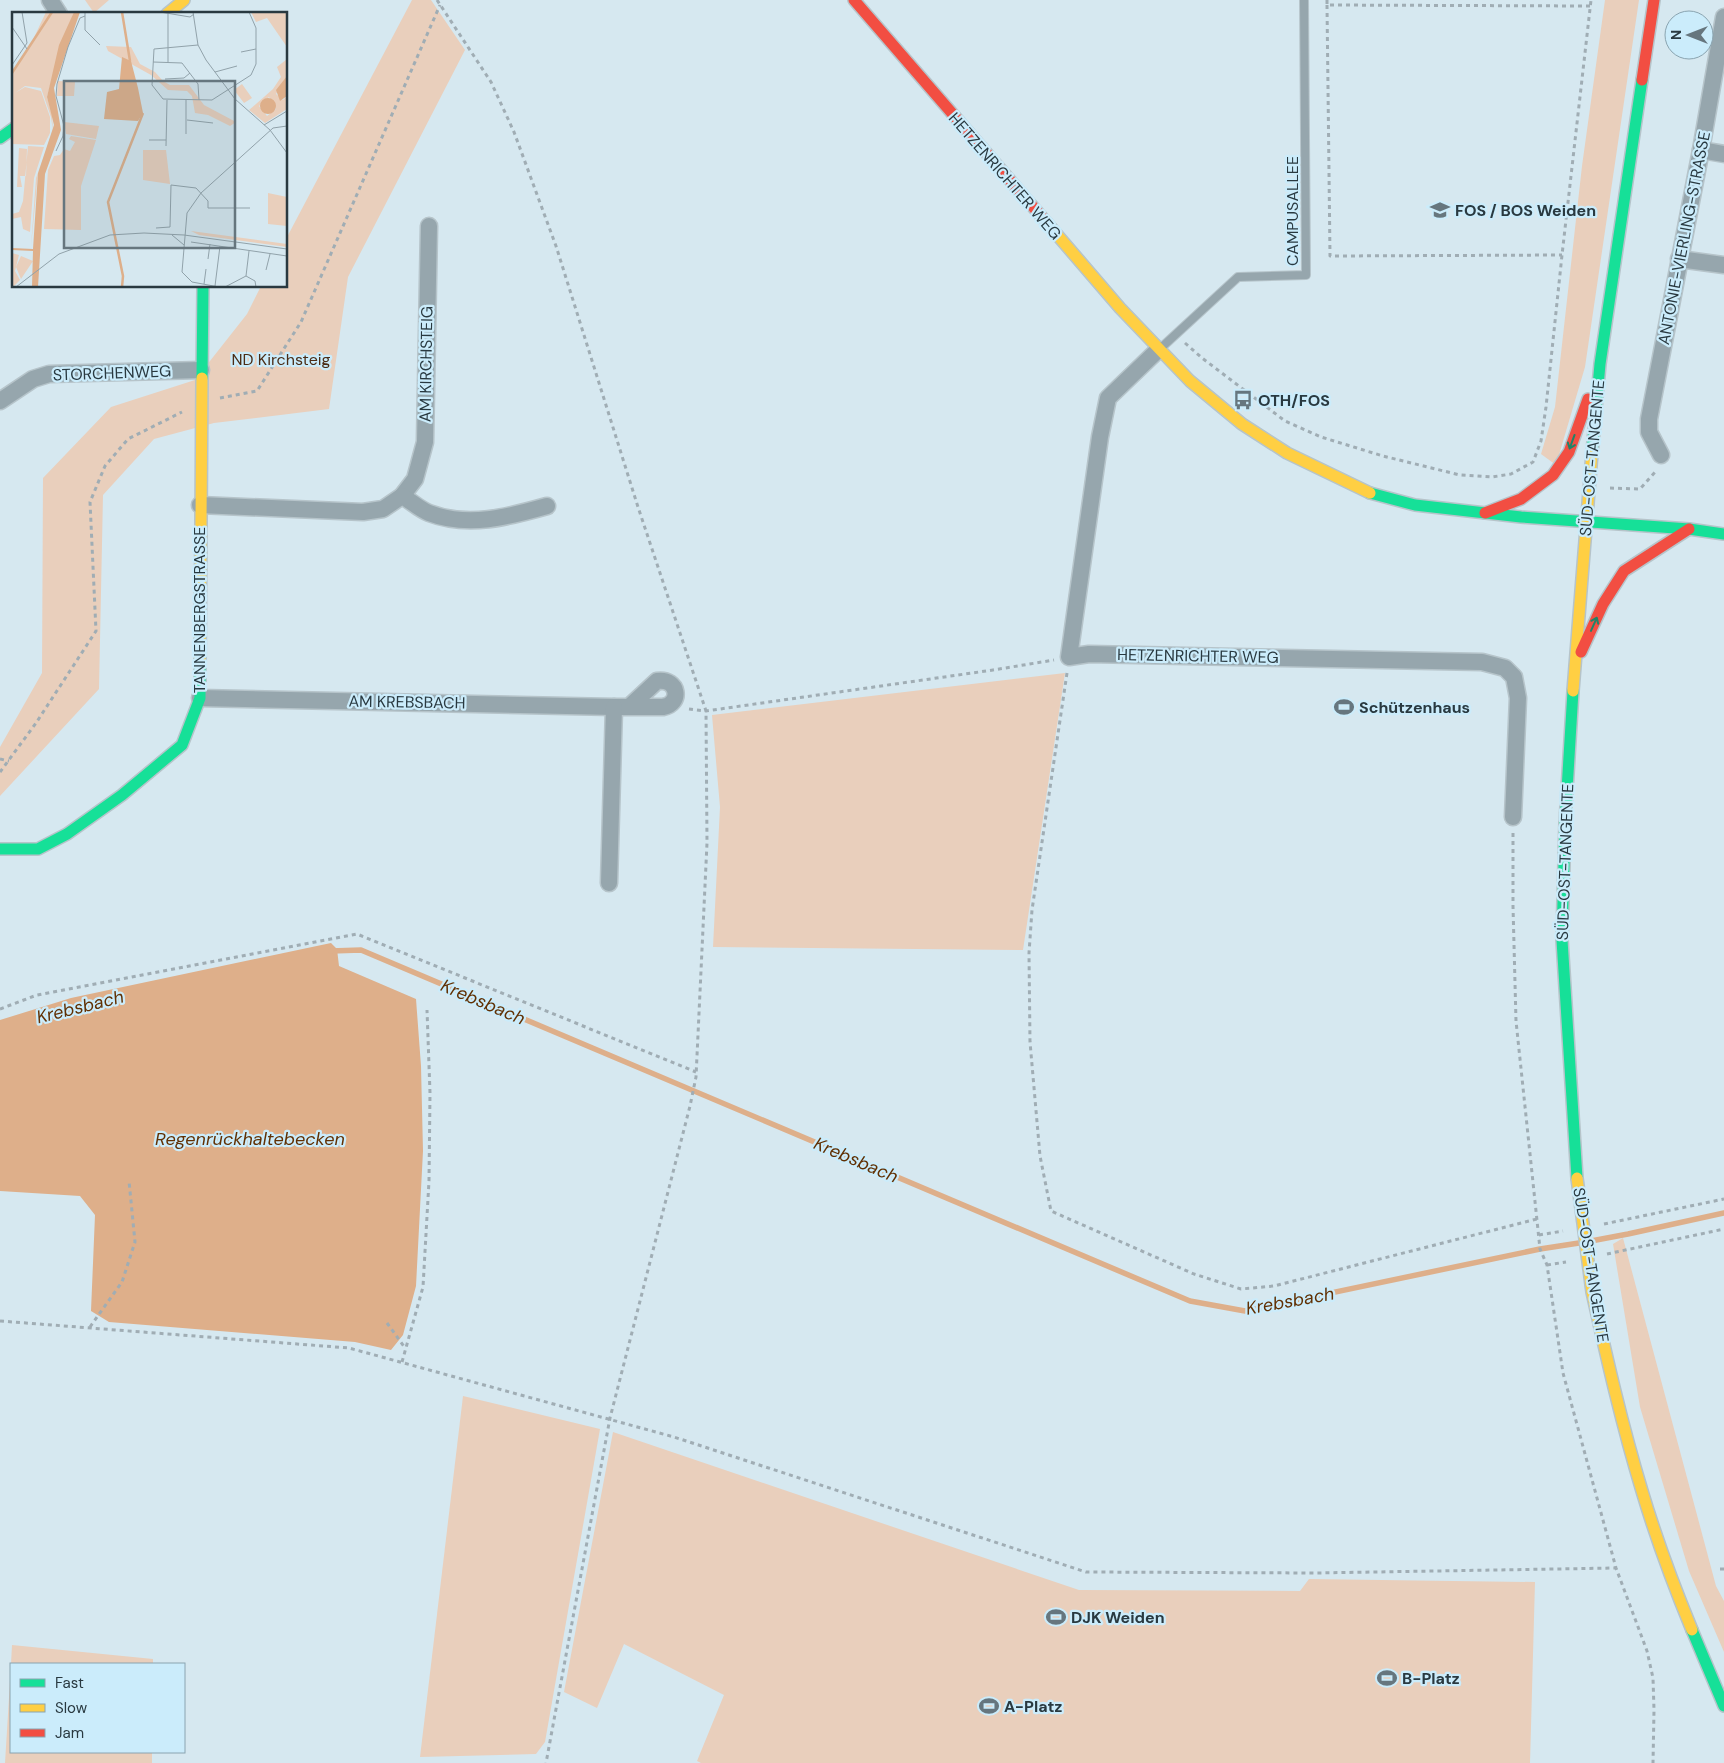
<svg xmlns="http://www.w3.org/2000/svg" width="1724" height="1763" viewBox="0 0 1724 1763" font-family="'DM Sans',sans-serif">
<rect width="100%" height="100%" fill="#d6e8f0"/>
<g fill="#e9cfbc">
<polygon points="85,0 109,0 94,13"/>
<polygon points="412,0 431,0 465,50 348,277 329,409 214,423 154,439 103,495 99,689 0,796 0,747 42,673 43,478 111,407 195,380 247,314 261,286 286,286 286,239"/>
<polygon points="1605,0 1639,0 1585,367 1556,465 1541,454 1555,407 1582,166"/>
<polygon points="1065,673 1023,950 713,947 720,807 712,715"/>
<polygon points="1623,1238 1716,1586 1724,1601 1724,1652 1689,1571 1640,1407 1613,1244"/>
<polygon points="463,1396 600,1429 545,1742 536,1754 420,1757"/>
<polygon points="613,1432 1079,1590 1300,1591 1309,1579 1535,1582 1530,1763 701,1763 697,1761 724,1695 624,1644 597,1708 564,1692"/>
<polygon points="12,1645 153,1659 153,1664 11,1664"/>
<polygon points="11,1665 11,1752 152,1752 152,1763 5,1763"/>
</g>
<polygon fill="#deaf8a" points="331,943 337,949 339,966 416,999 421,1066 423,1151 416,1286 403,1335 391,1350 355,1342 109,1322 91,1311 95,1215 80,1196 0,1191 0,1020 71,998"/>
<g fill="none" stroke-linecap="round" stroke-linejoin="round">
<g stroke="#deaf8a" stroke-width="5.5">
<polyline points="331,951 361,950 1190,1301 1245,1311 1540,1249 1579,1243"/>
<polyline points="1591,1241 1628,1234 1724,1213"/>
</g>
<defs>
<polyline id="lane" points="1162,347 1238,277 1306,275 1304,0"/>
<g id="street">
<polyline points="50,0 59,14"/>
<polyline points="1701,150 1724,154"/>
<polyline points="1679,259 1724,265"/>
<polyline points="1158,350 1108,398 1100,437 1069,657 1089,654 1482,662 1505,668 1514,677 1518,698 1513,817"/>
<polyline points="0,401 33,379 49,374 201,370"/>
<polyline points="1661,455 1649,432 1649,419 1701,150 1724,17"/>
<polyline points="402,496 415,479 425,442 429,226"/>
<path d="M200,505L363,512L383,509L402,496C411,501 419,509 429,513C468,528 508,517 547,506"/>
<path d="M200,698L614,707H663C682,704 679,678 657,681L629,707"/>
<polyline points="609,883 614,707"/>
</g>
<g id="fast">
<polyline points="0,138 14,128"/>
<polyline points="202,378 203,286"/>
<polyline points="1592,453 1600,364 1642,80"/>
<polyline points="1370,493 1415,505 1521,517 1689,529 1724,534"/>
<polyline points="1573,691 1565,823 1562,940 1577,1178"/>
<polyline points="0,849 38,849 67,834 122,795 182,745 200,698 200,666"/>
<polyline points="1692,1630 1724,1706"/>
</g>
<g id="slow">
<polyline points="167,14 184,0"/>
<polyline points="1047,223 1120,308 1190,381 1242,424 1287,453 1370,493"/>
<polyline points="200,666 202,378"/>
<polyline points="1573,691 1592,453"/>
<path d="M1592,1292C1607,1359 1622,1425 1642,1491C1656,1538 1673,1584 1692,1630"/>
</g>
<g id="jam">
<polyline points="854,0 1047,223"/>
<polyline points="1642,80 1654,0"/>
<polyline points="1485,513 1521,499 1553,475 1569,452 1588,399"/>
<polyline points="1581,652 1603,604 1624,571 1689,529"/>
</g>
</defs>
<use href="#lane" stroke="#b6c4ca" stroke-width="10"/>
<use href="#street" stroke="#b6c4ca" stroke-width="19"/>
<use href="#fast" stroke="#b6c4ca" stroke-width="14"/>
<use href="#slow" stroke="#b6c4ca" stroke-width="14"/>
<use href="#jam" stroke="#b6c4ca" stroke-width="14"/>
<g stroke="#a0adb4" stroke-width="3" stroke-dasharray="4 4" stroke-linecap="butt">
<polyline points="437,0 491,82 514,132 556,246 638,507 706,711 707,843 696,1077 690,1106 610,1418 546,1763"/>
<polyline points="1327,0 1327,5 1590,6"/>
<polyline points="1327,5 1330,256 1562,255"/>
<polyline points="1185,343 1202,358 1285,421 1321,437 1383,456 1460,475 1492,477 1511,474 1533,462 1541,441 1546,407 1562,255 1591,0"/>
<polyline points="220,398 257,391 301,322 440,5"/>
<polyline points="1610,488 1640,489 1657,470"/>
<polyline points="1067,673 1032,910 1029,953 1030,1042 1040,1156 1051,1211 1194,1274 1241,1289 1274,1286 1537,1219"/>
<polyline points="689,709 706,711 993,670 1054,660"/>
<polyline points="0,759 9,761"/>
<polyline points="0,772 36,723 96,631 90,502 105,466 128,439 182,412"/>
<polyline points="1513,833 1513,906 1516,1021 1540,1249 1547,1265 1563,1373 1616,1568 1647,1651 1653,1678 1654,1710 1653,1763"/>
<polyline points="0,1009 37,995 357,934 696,1072"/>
<polyline points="1604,1224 1724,1199"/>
<polyline points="1539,1235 1563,1231"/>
<polyline points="1607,1254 1724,1229"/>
<polyline points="1547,1265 1566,1262"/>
<polyline points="0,1321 349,1348 674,1437 1086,1572 1314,1573 1616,1568"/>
<polyline points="387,1323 405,1348"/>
<polyline points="90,1327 122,1282 135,1242 129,1181"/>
<polyline points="402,1362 423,1287 429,1181 430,1093 427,1010"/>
<polyline points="1720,1569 1724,1569"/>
</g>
<use href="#lane" stroke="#96a6ad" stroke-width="8"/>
<use href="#street" stroke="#96a6ad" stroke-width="16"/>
<use href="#fast" stroke="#16e098" stroke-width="11"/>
<use href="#slow" stroke="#ffcf43" stroke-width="11"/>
<use href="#jam" stroke="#f24e42" stroke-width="11"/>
<defs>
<polyline id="slow-bridge" points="1577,1178 1592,1292"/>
</defs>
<use href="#slow-bridge" stroke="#b6c4ca" stroke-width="14" stroke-linecap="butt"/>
<use href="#slow-bridge" stroke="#ffcf43" stroke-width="11"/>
</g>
<defs><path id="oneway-shaft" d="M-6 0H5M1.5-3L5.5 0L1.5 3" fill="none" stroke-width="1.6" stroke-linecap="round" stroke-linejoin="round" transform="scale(1.25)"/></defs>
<g stroke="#208468">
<use href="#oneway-shaft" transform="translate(1572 442) rotate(110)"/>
<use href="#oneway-shaft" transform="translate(1594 624) rotate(-66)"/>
</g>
<defs>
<symbol id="school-bare" viewBox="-9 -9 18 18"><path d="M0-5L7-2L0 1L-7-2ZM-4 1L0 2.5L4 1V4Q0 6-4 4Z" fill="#66767e" stroke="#cbecfb" stroke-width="2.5" paint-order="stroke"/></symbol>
<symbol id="bus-bare" viewBox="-9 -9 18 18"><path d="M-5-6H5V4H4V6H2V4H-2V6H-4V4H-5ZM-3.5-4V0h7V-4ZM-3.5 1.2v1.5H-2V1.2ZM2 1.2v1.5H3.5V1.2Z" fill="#66767e" stroke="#cbecfb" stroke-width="2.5" paint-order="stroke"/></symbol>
<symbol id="stadium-bare" viewBox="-9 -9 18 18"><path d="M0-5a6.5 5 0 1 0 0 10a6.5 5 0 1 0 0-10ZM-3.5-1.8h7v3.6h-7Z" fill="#66767e" stroke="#cbecfb" stroke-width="2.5" paint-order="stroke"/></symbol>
</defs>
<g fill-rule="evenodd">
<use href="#school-bare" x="1426" y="196" width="28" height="28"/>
<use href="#bus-bare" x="1229" y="386" width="28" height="28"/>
<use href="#stadium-bare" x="1330" y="693" width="28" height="28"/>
<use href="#stadium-bare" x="1042" y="1603" width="28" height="28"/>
<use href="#stadium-bare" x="1373" y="1664" width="28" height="28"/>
<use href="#stadium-bare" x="975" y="1692" width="28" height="28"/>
</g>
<g text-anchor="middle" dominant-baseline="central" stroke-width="4.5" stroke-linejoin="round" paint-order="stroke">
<g font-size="16" fill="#293940" stroke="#cbecfb">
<text transform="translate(1005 176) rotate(49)">HETZENRICHTER WEG</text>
<text transform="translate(1292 211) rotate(-90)">CAMPUSALLEE</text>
<text transform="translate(1684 238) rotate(-79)">ANTONIE-VIERLING-STRASSE</text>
<text transform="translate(426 364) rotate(-89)">AM KIRCHSTEIG</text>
<text transform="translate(112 373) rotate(-2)">STORCHENWEG</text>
<text transform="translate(1592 458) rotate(-85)">SÜD-OST-TANGENTE</text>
<text transform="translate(199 610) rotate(-90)">TANNENBERGSTRASSE</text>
<text transform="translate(1198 656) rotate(1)">HETZENRICHTER WEG</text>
<text transform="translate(407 702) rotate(1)">AM KREBSBACH</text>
<text transform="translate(1565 862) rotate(-88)">SÜD-OST-TANGENTE</text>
<text transform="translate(1591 1265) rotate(81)">SÜD-OST-TANGENTE</text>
</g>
<g font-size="16" font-weight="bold" fill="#293940" stroke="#cbecfb" text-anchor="start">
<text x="1455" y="210">FOS / BOS Weiden</text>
<text x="1258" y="400">OTH/FOS</text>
<text x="1359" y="707">Schützenhaus</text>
<text x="1071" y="1617">DJK Weiden</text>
<text x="1402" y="1678">B-Platz</text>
<text x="1004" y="1706">A-Platz</text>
</g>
<g font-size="16" fill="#4b2c15" stroke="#cbecfb">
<text x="281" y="359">ND Kirchsteig</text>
</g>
<g font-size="18" font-style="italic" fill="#613003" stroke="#cbecfb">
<text transform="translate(483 1002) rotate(23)">Krebsbach</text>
<text transform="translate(80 1007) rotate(-14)">Krebsbach</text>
<text x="250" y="1139">Regenrückhaltebecken</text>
<text transform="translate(856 1160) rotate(23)">Krebsbach</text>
<text transform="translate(1290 1301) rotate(-10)">Krebsbach</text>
</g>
</g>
<g transform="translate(12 12)">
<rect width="275" height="275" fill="#d6e8f0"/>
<path d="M34,0H62L48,36L35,85L40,103L41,119L39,105L29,76L13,74L3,81L13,75L29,79L38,105V121L32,133L0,132V60L18,34ZM239,0H275V35L255,6L244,10ZM94,34L119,35L128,52L143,60L151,69L158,73H177L192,93L224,110L218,114L196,103L183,101L180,84L175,79L156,78L139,63L96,39ZM275,47V64L264,82L271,88L275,84V97L253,111L237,98L261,77L269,65L265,55ZM257,85L264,97L255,104L247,94ZM46,69L63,70L62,84H45ZM230,72L240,86L232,91L222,78ZM52,110L87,114L84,127L54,122ZM41,121L26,161L19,235L24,166ZM59,124L84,128L69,174V218L32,217L36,158L42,144L48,143L52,137L58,139L63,130L57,127ZM16,134L32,135L22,166L18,220L11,217L9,205L0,207V202L7,200L11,189ZM7,136L15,137L14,164H8L10,175H5ZM131,138H154L158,172L131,168ZM256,181L275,185V214L256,212ZM179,219L275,232V235L187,223ZM0,241L7,243L3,259L8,268L1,275ZM9,244L21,249L9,267L4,255Z" fill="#e9cfbc" fill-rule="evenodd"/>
<path d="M62,0H68L42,76L49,118L33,162L26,275H20L21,239L0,238V236L21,237L26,161L42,113L35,85L47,33ZM110,45L119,49L126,76L131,101L126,109L92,107L95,80L107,77ZM275,64V84L268,89L264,78ZM248 94a8 8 0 1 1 16 0a8 8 0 1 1-16 0Z" fill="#deaf8a"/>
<path fill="none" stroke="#deaf8a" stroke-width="2.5" d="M110,0L118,49M0,61L40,0M110,275L111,264L96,190L131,101"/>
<path fill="none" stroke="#91a2aa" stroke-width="1" d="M73,0V18L88,33M148,0L178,5L182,2M181,0L186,33L194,48L223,87L258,118L275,141M156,1V50M0,15L15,37M186,33L142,37L140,73L151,87L200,88L239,63L244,52V16L237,0M229,40L244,37M141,50L170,51L186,72L187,88M0,53L15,31L10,0M203,60L225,54M153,67L172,66L178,61M175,108L201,111M252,113L275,99M174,122V88M137,128H154M154,134L155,88M44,139L51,124L52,114L44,84L45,72L56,35L68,6L73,4M144,216L158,215L159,173L184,176L196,189V196H238M160,223L172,233M179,230L275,244M196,247L198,232M254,258L258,242M234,264L237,239M192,272L194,257M203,274L208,234M4,275L47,242L98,223L132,221L172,223L275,237M207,275L180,270L170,260L175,201L189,181L261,116L275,114M213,275L234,264L243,269L244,275"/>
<path fill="#66767e" fill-opacity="0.15" stroke="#66767e" stroke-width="2.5" d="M52,69H223V236H52Z"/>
<rect width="275" height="275" fill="none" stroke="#293940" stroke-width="2.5"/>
</g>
<rect x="10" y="1663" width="175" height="90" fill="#cbecfb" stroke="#8aa4b0"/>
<rect x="20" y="1679" width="25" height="8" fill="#16e098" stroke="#8aa4b0"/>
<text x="55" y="1688" font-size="15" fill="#293940">Fast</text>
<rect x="20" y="1704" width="25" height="8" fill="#ffcf43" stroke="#8aa4b0"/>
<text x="55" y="1713" font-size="15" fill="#293940">Slow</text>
<rect x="20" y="1729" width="25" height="8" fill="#f24e42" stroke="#8aa4b0"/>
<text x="55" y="1738" font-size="15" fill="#293940">Jam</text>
<g transform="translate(1689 35) rotate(270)"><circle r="24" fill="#cbecfb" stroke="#8aa4b0"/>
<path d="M0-4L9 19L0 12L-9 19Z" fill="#66767e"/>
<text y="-8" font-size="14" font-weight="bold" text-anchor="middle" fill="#293940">N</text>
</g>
</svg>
